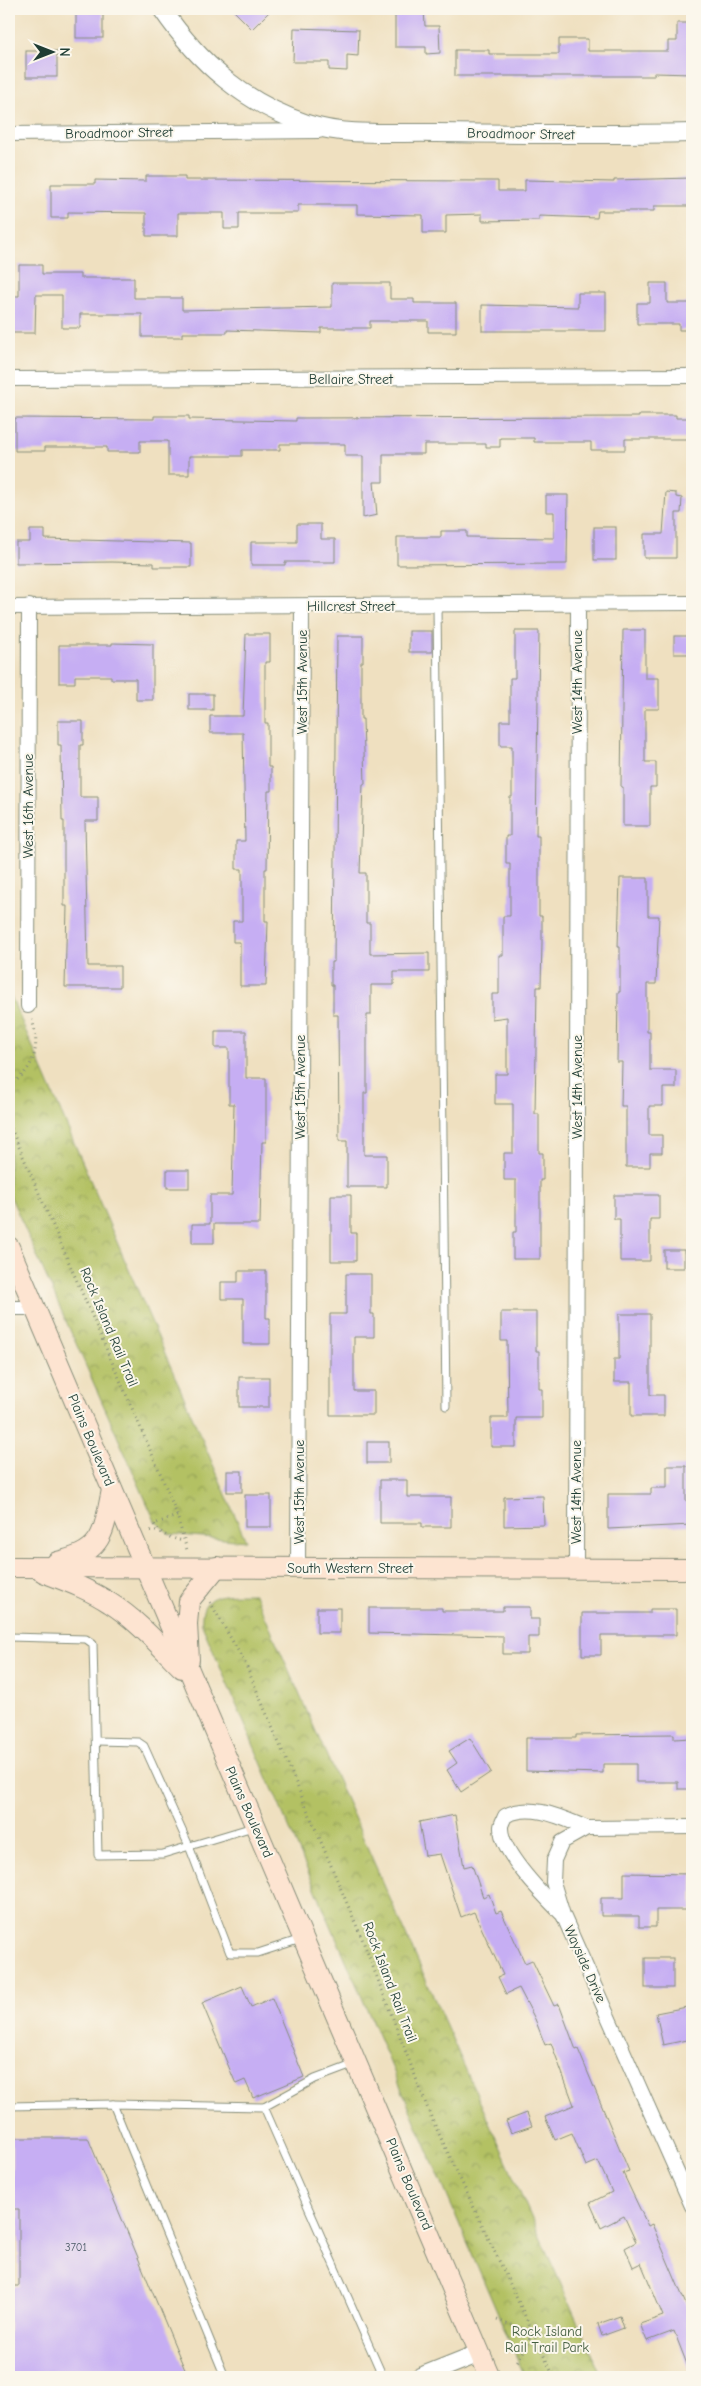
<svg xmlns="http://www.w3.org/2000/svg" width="701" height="2386" viewBox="0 0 701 2386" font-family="'Comic Neue',sans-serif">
<defs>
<pattern id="park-crowns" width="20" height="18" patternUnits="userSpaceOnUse" patternTransform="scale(1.25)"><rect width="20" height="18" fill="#b3c164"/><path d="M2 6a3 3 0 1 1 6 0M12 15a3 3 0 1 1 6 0" fill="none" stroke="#919e53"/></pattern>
</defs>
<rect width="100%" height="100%" fill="#fbf7ec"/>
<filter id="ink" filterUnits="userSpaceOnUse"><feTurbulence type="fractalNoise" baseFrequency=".02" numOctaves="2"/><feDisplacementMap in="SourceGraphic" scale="10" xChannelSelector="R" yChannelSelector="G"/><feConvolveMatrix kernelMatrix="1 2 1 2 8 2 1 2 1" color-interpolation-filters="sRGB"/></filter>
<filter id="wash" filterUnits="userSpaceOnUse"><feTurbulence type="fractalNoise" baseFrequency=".0096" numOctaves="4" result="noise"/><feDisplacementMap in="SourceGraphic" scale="20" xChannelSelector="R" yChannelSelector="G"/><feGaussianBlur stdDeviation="1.12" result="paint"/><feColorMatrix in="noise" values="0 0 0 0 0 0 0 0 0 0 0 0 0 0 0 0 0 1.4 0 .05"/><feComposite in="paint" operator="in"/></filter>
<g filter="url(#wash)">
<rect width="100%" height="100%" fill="#efe0c0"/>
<g fill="url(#park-crowns)" stroke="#697f4c">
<polygon points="9,992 246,1541 170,1534 155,1521 9,1193"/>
<path d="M255,1594L602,2377H525L202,1625C199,1589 229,1595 255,1594Z"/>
</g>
<g id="blocks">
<g fill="#c6aef3">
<polygon points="232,9 272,9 252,29"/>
<polygon points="395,9 424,9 425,26 439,26 440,53 426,54 426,47 395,47"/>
<rect x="76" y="11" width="27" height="27"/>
<polygon points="677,23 692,23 692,74 654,73 654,76 455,76 455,50 489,50 489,54 559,54 559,39 588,39 588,51 668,51 668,41 677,41"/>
<polygon points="294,28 359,30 358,56 347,55 347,71 329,70 329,62 293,62"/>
<rect x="26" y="51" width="31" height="26"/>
<polygon points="146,176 185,176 185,180 498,181 498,191 525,191 525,180 614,182 614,180 692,178 692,206 654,206 654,211 598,211 597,218 539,216 539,220 482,221 482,214 446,215 446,233 423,233 423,215 357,214 357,205 298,205 298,213 239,213 239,229 224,229 224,213 178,213 178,236 146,236 146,213 68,212 68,218 51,218 51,184 95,184 95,180 146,181"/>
<polygon points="19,265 42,265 42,274 80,274 80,278 134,278 134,298 182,298 182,310 332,307 332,283 390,283 390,299 414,299 414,303 456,303 456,332 428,332 428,321 370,321 370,328 321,328 321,333 227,330 227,333 182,333 182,337 142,337 142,314 80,314 80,328 62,328 62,295 36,295 35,333 9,333 9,296 19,296"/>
<polygon points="650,283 667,283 667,303 692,303 692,330 679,330 679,324 637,324 637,303 650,303"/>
<polygon points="578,293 606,293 606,331 482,331 482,305 578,307"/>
<polygon points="639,415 676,415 676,418 692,418 692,439 625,439 625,450 591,450 591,442 534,442 534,438 500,438 500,447 486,447 486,444 424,444 424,454 383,454 383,482 374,482 377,515 363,518 363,456 345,456 345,444 280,444 280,450 242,450 242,456 189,456 189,475 168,475 168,441 140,441 140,452 107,452 107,447 45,447 45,451 15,451 15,418 154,419 154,416 189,416 189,419 296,421 296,418 639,417"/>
<polygon points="666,492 676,493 676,497 682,498 681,513 676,513 676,558 644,558 644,534 663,534"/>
<polygon points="546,495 568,495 567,564 397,565 397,537 441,537 441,531 467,531 467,537 554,538 554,512 546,512"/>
<polygon points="297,524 321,524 321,539 335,539 335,562 285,562 285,565 251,565 251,542 297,542"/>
<rect x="594" y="527" width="22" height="33"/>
<polygon points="30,530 45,530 45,539 191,543 191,567 154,567 154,563 112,562 16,563 16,542 30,542"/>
<polygon points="623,630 645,630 645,678 659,678 659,709 645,709 645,762 656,762 656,787 650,787 650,826 623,826 623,787 621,787"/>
<rect x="409" y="631" width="23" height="21"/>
<polygon points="515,631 539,631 536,836 539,836 539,916 542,916 542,942 541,987 537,987 535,1114 539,1114 539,1153 543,1153 543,1180 540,1180 540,1259 513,1259 513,1232 516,1232 516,1180 504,1180 504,1153 513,1153 513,1104 495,1104 495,1074 507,1074 507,1017 492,1019 492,994 499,994 499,955 503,955 503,916 510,916 510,864 506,864 506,836 510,836 510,797 512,797 512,746 500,746 500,721 510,721 510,678 515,678"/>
<polygon points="246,634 270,634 270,662 265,662 265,723 268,723 268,767 271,767 271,791 268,791 267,869 265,869 265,921 268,921 266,986 240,986 240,942 233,942 233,921 242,921 242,869 236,869 236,841 245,841 243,733 210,733 210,716 243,716"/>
<polygon points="337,636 363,636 363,662 361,662 361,719 363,719 365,784 363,784 360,873 366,873 366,923 370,923 370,954 429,953 429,972 394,972 394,985 371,985 371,1015 367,1015 367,1093 364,1093 364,1155 387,1155 387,1187 347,1187 347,1141 339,1141 338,1015 333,1015 333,985 331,985 331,962 334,962"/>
<rect x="674" y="636" width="18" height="18"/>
<polygon points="112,643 153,644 153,700 136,700 136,679 111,679 111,676 75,676 75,683 59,683 59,645 112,645"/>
<rect x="189" y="694" width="24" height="16"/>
<polygon points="58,721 83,721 83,745 80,745 80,797 98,797 98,821 85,821 88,966 120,966 120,987 65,987 67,906 64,906 64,821 62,821 61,745 58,745"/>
<polygon points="620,878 648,878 648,916 659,916 656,984 647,984 647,1032 650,1032 650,1070 676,1070 676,1088 663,1088 663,1106 649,1106 649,1135 662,1135 662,1153 650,1153 650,1167 626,1167 626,1106 621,1106 622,1062 617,1062 618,992 620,992 620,947 618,947"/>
<polygon points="215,1031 246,1031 246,1078 266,1078 266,1142 262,1142 260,1224 214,1224 214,1243 192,1243 192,1224 210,1224 210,1195 232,1195 234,1104 229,1104 229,1048 215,1048"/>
<rect x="167" y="1170" width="22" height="18"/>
<polygon points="331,1195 351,1195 351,1233 356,1233 356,1261 331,1261"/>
<polygon points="614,1195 659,1195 659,1219 650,1219 650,1261 620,1261 620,1219 614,1219"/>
<rect x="664" y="1250" width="20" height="18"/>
<polygon points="238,1271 266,1271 266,1318 270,1318 270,1344 243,1344 243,1299 221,1299 221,1282 238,1282"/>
<polygon points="346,1274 371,1274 371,1314 374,1314 374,1337 354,1337 354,1391 374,1391 374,1415 330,1415 330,1314 346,1314"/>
<polygon points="501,1312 536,1312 536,1351 539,1351 539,1389 542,1389 542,1418 516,1418 516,1447 491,1447 491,1418 508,1418 507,1341 501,1341"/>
<polygon points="619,1314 650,1314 650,1395 664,1395 664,1416 631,1416 631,1382 614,1382 614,1359 619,1359"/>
<rect x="239" y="1377" width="30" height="30"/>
<rect x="367" y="1442" width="22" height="21"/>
<polygon points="667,1466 686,1466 686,1501 692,1501 692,1525 608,1529 608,1494 651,1494 651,1488 667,1488"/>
<rect x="227" y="1471" width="15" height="21"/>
<polygon points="380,1480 407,1480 407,1497 451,1497 451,1527 422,1527 422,1523 380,1523"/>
<rect x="245" y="1495" width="26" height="32"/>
<polygon points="543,1496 544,1525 504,1526 504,1497"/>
<polygon points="503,1607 530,1607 530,1619 539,1619 539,1637 528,1637 528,1654 503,1654 503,1636 369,1633 369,1608 442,1608 442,1611 503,1611"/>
<rect x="317" y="1608" width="23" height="25"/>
<polygon points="650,1609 676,1609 676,1635 601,1635 601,1655 582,1655 582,1613 650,1613"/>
<polygon points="674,1734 674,1739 692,1738 692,1789 678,1789 678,1782 636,1782 636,1764 603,1764 603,1773 526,1771 526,1738 576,1738 576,1735"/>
<polygon points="470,1738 491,1772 461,1792 447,1770 457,1763 449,1751"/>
<polygon points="455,1815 464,1867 472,1865 483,1897 489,1894 496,1913 501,1911 525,1963 532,1960 554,2006 559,2004 576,2050 578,2049 629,2171 623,2173 648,2226 652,2224 687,2307 689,2306 692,2314 692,2377 674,2331 647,2341 640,2324 663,2316 641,2263 633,2267 625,2248 636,2242 624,2216 601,2228 590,2203 612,2192 598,2161 586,2166 572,2133 555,2140 545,2117 574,2105 551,2043 545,2045 535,2019 519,1988 506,1994 498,1977 503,1975 474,1912 461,1917 440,1854 425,1856 419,1822"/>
<polygon points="624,1873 692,1874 692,1910 656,1910 656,1927 639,1927 639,1916 601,1916 601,1898 624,1898"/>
<rect x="645" y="1958" width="28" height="30"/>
<polygon points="242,1986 251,2007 272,1998 304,2077 253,2098 245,2080 236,2084 202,2003"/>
<polygon points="692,2006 692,2024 688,2025 691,2039 663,2045 656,2013"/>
<polygon points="527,2113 532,2126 511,2133 506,2121"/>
<polygon points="12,2138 88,2138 188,2377 9,2377 9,2286 19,2286 19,2209 12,2209"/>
<polygon points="620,2316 624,2328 602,2336 598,2324"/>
</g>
</g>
</g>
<g filter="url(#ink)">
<use href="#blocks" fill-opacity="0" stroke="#878e7a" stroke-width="1"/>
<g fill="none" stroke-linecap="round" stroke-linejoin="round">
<defs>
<g id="service">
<polyline points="437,606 446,1406"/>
<polyline points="9,1637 86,1639 93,1644 98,1855 163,1854 253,1827"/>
<polyline points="96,1741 138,1742 144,1746 189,1846 230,1953 258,1953 301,1939"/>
<polyline points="113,2104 225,2377"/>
<polyline points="9,2106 113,2104 264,2107 315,2079 355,2064"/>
<polyline points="264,2107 383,2377"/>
</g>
<g id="minor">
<polyline points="9,134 319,131"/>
<polyline points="9,379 692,376"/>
<polyline points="9,607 692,603"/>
<polyline points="28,1006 29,606"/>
<polyline points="9,1308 35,1308"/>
<polyline points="298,1568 302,606"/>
<polyline points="576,1569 578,604"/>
<polyline points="692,1827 587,1828 562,1842 554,1860 553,1882 563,1915 692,2206"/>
<path d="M561,1913C544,1896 500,1852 501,1827C501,1824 504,1819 505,1816C531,1802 562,1818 587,1828"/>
</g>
<g id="tertiary">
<path d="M162,9C199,63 244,103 307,124C347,137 394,132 435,133C521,134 606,135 692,133"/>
<polyline points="420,2377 480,2353"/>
</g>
<g id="secondary">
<polyline points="9,1247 490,2377"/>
<path d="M57,1562C105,1552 103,1532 112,1490"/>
<polyline points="9,1567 692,1569"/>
<path d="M43,1572C66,1581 89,1589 110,1603C137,1620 159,1645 182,1668"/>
<polyline points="189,1660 187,1624 189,1601 217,1567"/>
</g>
</defs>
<use href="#service" stroke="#878e7a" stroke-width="9"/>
<use href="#minor" stroke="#878e7a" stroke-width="16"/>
<use href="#tertiary" stroke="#878e7a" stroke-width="20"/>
<use href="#secondary" stroke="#878e7a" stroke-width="22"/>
<g stroke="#878e7a" stroke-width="3" stroke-dasharray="1 4" stroke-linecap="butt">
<path d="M9,1085C34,1071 41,1047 32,1020"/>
<polyline points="9,1124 161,1475 176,1512 187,1550"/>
<path d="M177,1516L154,1524C160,1535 171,1538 183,1541"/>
<polyline points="150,1531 159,1531"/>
<polyline points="210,1602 245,1663 363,1941 431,2117 554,2377"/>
<polyline points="497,2320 533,2332 516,2364"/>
</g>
<use href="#service" stroke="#fff" stroke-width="7"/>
<use href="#minor" stroke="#fff" stroke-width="14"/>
<use href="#tertiary" stroke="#fff" stroke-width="18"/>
<use href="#secondary" stroke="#fde4d1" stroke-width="20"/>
</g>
</g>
<g text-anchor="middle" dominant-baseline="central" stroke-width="4" stroke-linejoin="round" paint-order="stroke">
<g font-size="11" fill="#495964">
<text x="76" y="2247">3701</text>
</g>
<g font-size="14" fill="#1f3d34" stroke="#fbf7ec">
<text transform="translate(119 133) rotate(-1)">Broadmoor Street</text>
<text transform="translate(521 134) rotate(1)">Broadmoor Street</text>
<text x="351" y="379">Bellaire Street</text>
<text x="351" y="606">Hillcrest Street</text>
<text transform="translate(302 682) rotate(-90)">West 15th Avenue</text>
<text transform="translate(577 682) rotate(-90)">West 14th Avenue</text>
<text transform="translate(28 806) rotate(-90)">West 16th Avenue</text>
<text transform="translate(300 1087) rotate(-90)">West 15th Avenue</text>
<text transform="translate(577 1087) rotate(-90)">West 14th Avenue</text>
<text transform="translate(109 1327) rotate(67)">Rock Island Rail Trail</text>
<text transform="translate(91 1440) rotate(67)">Plains Boulevard</text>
<text transform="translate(299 1492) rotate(-90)">West 15th Avenue</text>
<text transform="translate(576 1492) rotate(-90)">West 14th Avenue</text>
<text x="350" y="1568">South Western Street</text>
<text transform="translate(249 1812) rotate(66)">Plains Boulevard</text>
<text transform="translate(585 1964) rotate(66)">Wayside Drive</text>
<text transform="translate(390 1982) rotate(69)">Rock Island Rail Trail</text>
<text transform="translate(409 2184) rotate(67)">Plains Boulevard</text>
</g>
<g font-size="14" fill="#445e40" stroke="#fbf7ec">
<text x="547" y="2331">Rock Island<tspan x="547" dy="16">Rail Trail Park</tspan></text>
</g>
</g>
<rect width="701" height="2386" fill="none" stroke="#fbf7ec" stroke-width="30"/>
<g transform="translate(52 52) rotate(90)" stroke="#fbf7ec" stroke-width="4" paint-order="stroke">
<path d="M0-4L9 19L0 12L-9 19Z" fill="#1f3d34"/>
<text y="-8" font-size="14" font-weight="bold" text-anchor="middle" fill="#1f3d34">N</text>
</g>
</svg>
